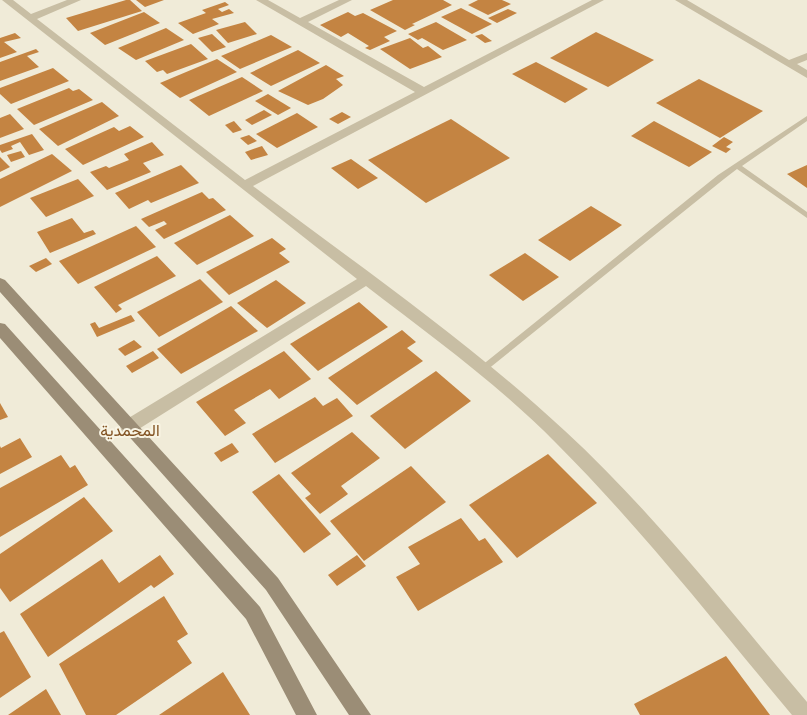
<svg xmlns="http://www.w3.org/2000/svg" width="807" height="715" viewBox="0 0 807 715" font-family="'Fira Sans Condensed',Vazirmatn,sans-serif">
<rect width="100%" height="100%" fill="#f0ebd8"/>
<g fill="#c48442">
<polygon points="126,0 130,0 142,11 78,31 66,18"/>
<polygon points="136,0 164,0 145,7"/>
<polygon points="393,0 443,0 452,5 412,24 415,25 405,30 370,10"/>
<polygon points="478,0 502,0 511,4 488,15 468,5"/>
<polygon points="225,2 229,5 218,9 222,12 229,9 234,13 212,19 219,24 193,34 178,23 206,13 202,10"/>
<polygon points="461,8 492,24 472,34 441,17"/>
<polygon points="508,9 517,13 497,23 488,18"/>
<polygon points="144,12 160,23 105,45 90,33"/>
<polygon points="348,12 355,16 363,13 397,31 384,37 390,41 370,50 365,48 369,46 348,33 341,37 320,25"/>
<polygon points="245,22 257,34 228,43 216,30"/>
<polygon points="436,22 467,40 443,50 422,38 418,40 408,34"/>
<polygon points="166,28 184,40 136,60 118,48"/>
<polygon points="596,32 654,60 608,87 550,58"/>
<polygon points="15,33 21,38 4,42 17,52 0,58 0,38"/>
<polygon points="212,34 226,47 212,52 198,38"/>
<polygon points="482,34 492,41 485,43 475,36"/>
<polygon points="271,35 292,47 240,69 221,56"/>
<polygon points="410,38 423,48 428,46 442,57 410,69 380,49"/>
<polygon points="191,44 208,59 167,74 163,70 157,72 145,61"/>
<polygon points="36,49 39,52 27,56 39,67 0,81 0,62"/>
<polygon points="298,50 320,63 271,86 250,73"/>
<polygon points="217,59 237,72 180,98 160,83"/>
<polygon points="536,62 588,89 565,103 512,74"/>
<polygon points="326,65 344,76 336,79 343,85 323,99 308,105 278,91"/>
<polygon points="53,68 69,81 11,104 0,94 0,88"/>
<polygon points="242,77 263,91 209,116 189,100"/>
<polygon points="699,79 763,111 720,138 656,103"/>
<polygon points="69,88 73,91 79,89 93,100 34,125 17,109"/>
<polygon points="268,94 291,108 278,115 255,101"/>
<polygon points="102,102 119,116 58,146 39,129"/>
<polygon points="264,110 272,115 252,125 245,120"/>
<polygon points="342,112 351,117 338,124 329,119"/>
<polygon points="297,113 318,127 277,148 256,134"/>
<polygon points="10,114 24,129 0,138 0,118"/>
<polygon points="451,119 510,158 426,203 368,160"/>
<polygon points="234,121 242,130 233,133 225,125"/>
<polygon points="654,121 712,152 689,167 631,136"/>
<polygon points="130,126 144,137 83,165 65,149 114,127 119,131"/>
<polygon points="32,134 44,150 29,155 20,142 11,146 13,149 2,153 0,150 0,145"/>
<polygon points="249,135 257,141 248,145 240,138"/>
<polygon points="724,137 733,142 726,147 731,149 726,153 712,146"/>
<polygon points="152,142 164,155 143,163 151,172 107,190 90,172 106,166 109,168 129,160 124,154"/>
<polygon points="262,146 268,155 251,160 245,152"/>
<polygon points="21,151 25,157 11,162 7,155"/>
<polygon points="52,154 72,171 0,207 0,179"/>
<polygon points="0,157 10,167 0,172"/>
<polygon points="351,159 378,178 358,189 331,168"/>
<polygon points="181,165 199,183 151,203 148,200 129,209 115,193"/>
<polygon points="807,165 807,188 787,174"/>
<polygon points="78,179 94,196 46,217 30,198"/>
<polygon points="202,192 209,199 213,198 226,210 164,239 155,230 167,224 164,221 149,227 141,219"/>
<polygon points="591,206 622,225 570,261 538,240"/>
<polygon points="230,215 254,236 197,265 174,243"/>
<polygon points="72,218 84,233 93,230 96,234 50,253 37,232"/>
<polygon points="136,226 156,247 78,284 59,261"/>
<polygon points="272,238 286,249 279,253 290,262 229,295 206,272"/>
<polygon points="525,253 559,277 523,301 489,275"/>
<polygon points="157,256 176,276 118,305 122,309 116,313 94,287"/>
<polygon points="46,258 52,264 36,272 29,266"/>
<polygon points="200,279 223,302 159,337 137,312"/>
<polygon points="276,280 306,303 267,328 237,303"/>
<polygon points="359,302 388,327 318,371 290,344"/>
<polygon points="231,306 258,331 181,374 157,349"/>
<polygon points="131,315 135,321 97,337 90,324 95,322 99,328"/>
<polygon points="402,330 416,342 407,348 423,361 357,405 328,378"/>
<polygon points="134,340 142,347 125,356 118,349"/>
<polygon points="153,351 159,358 132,373 126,366"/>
<polygon points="284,351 311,379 279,399 270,389 234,410 246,423 225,436 196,402"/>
<polygon points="436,371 471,401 405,449 370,416"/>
<polygon points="315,397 323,406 337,398 353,416 275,463 252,434"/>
<polygon points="0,403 8,417 0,420"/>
<polygon points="352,432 380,458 341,486 348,494 320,514 305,498 311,494 291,473"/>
<polygon points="20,438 32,457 0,474 0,446 1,448"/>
<polygon points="232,443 239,452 221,462 214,453"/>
<polygon points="548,454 597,503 517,558 469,505"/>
<polygon points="61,455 70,468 75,465 88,485 0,537 0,488"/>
<polygon points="411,466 446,502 364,561 330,521"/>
<polygon points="279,474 331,534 304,553 252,492"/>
<polygon points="84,497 113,531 10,602 0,588 0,554"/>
<polygon points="461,518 479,541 485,538 503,562 418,611 396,577 420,564 408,547"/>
<polygon points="160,555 174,574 154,588 151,585 48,657 20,614 102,559 119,583"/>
<polygon points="357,555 366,566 337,586 328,575"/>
<polygon points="164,596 188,634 177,641 192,663 116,715 86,715 59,664"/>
<polygon points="4,631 31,677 0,698 0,633"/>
<polygon points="726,656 770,715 640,715 634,704"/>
<polygon points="223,672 250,715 159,715"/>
<polygon points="46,689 61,715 8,715"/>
</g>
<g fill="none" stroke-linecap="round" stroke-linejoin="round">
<polygon fill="#c8bea4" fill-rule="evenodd" points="807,116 807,121 742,166 807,212 807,218 737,169 724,179 487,370 481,370 480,368 481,366 718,175"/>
<g fill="#c8bea4" fill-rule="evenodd">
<path d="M2,0H13L31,14L67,0H81L37,19L245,180L415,92L256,0H268L300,18L339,0H352L308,22L424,87L592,0H604L253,186C359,266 468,341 565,431C654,513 729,610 807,702V715H792C715,623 641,528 556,443C498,384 431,336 366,286L134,432L128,433L122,432L120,427L122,422L357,279Z"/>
<polygon points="675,0 687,0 789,60 807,53 807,60 797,64 807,70 807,78"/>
</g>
<g fill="#9b8d76" fill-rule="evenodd">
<polygon points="0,278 5,280 278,578 371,715 349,715 266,590 0,292"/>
<polygon points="0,323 5,324 260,607 317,715 296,715 246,619 0,338"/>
</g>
</g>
<g text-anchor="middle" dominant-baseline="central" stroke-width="4" stroke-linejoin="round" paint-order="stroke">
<g font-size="16" fill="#815120" stroke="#f8f4e4">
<text x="130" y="430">المحمدية</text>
</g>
</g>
</svg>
